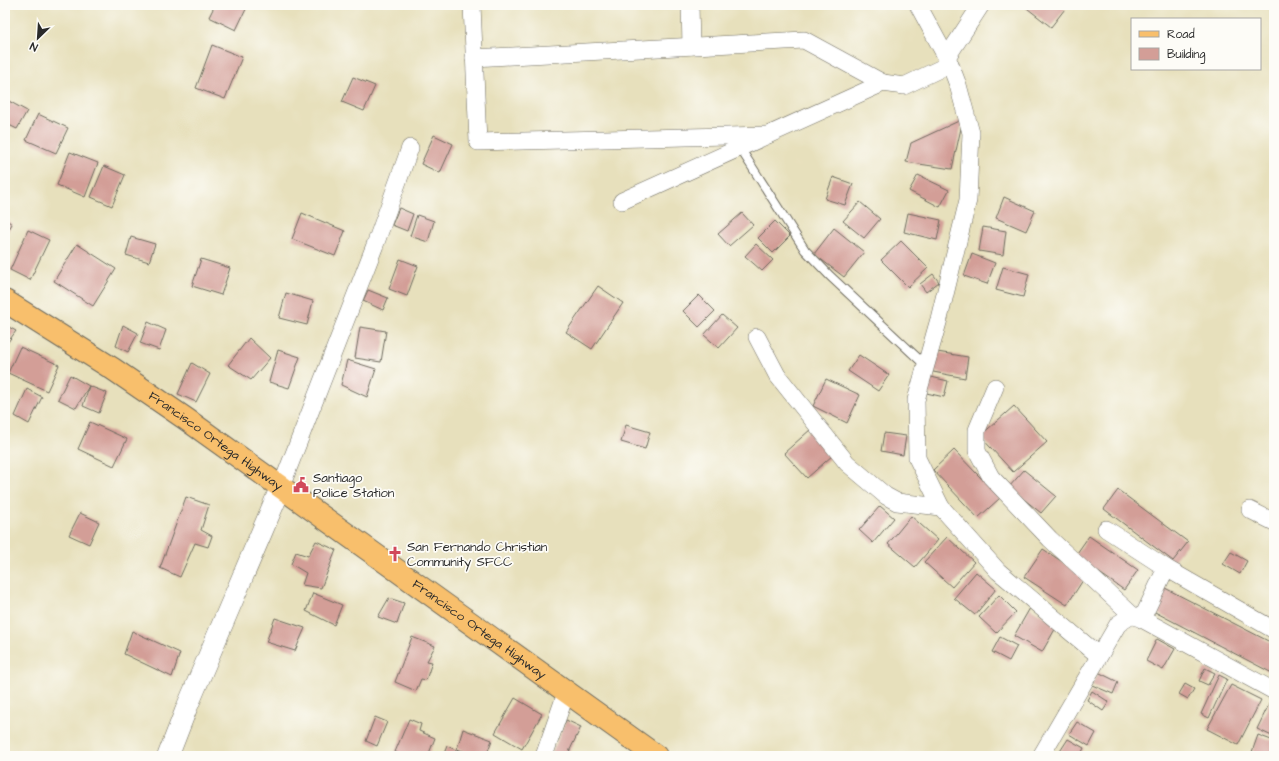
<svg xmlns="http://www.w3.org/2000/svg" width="1279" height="761" viewBox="0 0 1279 761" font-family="'Architects Daughter',sans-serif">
<rect width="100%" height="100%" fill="#fdfcf7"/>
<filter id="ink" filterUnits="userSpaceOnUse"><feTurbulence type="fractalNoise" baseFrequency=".025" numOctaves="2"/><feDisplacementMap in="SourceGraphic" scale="8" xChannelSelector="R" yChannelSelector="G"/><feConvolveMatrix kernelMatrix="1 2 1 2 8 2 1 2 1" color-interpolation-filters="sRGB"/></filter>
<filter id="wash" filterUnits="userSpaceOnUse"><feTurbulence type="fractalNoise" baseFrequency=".012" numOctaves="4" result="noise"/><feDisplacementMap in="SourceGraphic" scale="16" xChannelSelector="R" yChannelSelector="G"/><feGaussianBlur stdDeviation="0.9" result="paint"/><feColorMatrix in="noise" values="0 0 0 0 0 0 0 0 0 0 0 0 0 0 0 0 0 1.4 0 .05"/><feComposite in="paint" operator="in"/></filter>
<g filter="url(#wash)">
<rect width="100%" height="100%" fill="#e7e0bc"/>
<g id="blocks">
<g fill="#d39e97">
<polygon points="215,5 248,5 236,30 209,17"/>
<polygon points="1023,5 1068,5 1051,27"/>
<polygon points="212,45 242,57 225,99 196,88"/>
<polygon points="353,77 375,86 364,111 342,102"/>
<polygon points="5,99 27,111 17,129 5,123"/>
<polygon points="38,114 68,128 56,153 26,140"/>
<polygon points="963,119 952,169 906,162 911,143"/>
<polygon points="434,135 453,144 440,173 421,164"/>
<polygon points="70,152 98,163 85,197 57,185"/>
<polygon points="104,166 125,175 112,206 91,197"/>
<polygon points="918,175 949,190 940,207 909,191"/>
<polygon points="833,177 853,184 845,205 825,199"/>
<polygon points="1004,197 1035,211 1026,231 996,218"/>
<polygon points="860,202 880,219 864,238 843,221"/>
<polygon points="399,208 413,214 407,231 392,225"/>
<polygon points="302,213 345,231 335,256 292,239"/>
<polygon points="742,213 753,225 729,246 718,234"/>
<polygon points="908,213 941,220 937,240 904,232"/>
<polygon points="417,215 434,221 428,242 410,236"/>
<polygon points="5,219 12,224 5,236"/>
<polygon points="775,221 790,236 773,253 758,238"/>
<polygon points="983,227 1006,231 1003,255 979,251"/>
<polygon points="834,228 864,252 844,277 814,254"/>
<polygon points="28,230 49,240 30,280 10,270"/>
<polygon points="131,237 155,244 149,262 126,255"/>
<polygon points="901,241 928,268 908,287 881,260"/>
<polygon points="77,244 116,269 93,306 54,281"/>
<polygon points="756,244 773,260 762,271 745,256"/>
<polygon points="972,254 995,263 987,284 964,276"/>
<polygon points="201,259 230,268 221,295 192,286"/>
<polygon points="400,259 418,266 407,296 389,289"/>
<polygon points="1003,267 1029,274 1023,297 996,290"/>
<polygon points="933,274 939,282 926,292 920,284"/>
<polygon points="598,286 623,303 592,349 566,332"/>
<polygon points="368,290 388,298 383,310 363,301"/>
<polygon points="286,293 313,301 307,325 279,318"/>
<polygon points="699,295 715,311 699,327 683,311"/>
<polygon points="722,315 737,328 719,348 704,335"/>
<polygon points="148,322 166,330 159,350 140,343"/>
<polygon points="5,325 16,331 5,346"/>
<polygon points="123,325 138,333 128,352 116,346"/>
<polygon points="360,327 386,331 381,362 355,358"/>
<polygon points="249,338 270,358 251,380 228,365"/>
<polygon points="20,347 59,365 47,391 8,373"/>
<polygon points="278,350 300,357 289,388 269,382"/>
<polygon points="931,351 968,357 965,378 928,371"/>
<polygon points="859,355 889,375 878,391 848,371"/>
<polygon points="347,360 376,369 367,397 341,385"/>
<polygon points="192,363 210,374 196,402 178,394"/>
<polygon points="70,375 89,386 76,408 58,399"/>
<polygon points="927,376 948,381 944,397 922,392"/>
<polygon points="826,379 860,395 847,423 813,406"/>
<polygon points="89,386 107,393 99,413 83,406"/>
<polygon points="27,389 42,397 29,424 15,416"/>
<polygon points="1014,406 1047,442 1013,472 980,436"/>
<polygon points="90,422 127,439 114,466 78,449"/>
<polygon points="626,425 650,432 645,449 621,442"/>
<polygon points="811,429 833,455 807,478 784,453"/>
<polygon points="884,433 906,436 903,455 881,451"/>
<polygon points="954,450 1000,498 978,518 933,470"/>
<polygon points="1024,470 1056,496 1041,513 1009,487"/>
<polygon points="1118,490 1188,542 1173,561 1104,509"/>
<polygon points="186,497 209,505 201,530 212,536 208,547 195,543 180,577 160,568"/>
<polygon points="880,506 894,518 873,543 859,530"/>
<polygon points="80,513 99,522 89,544 69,535"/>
<polygon points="911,516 938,540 915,567 888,544"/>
<polygon points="1089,536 1138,570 1124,590 1075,556"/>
<polygon points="947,537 974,562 952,587 924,562"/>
<polygon points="316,541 336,550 321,588 302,585 306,573 291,564 296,552 308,556"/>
<polygon points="1043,549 1085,577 1067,605 1024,577"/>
<polygon points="1231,552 1247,561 1240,574 1223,564"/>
<polygon points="976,572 996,589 975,615 954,598"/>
<polygon points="1163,587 1274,644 1274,674 1151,610"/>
<polygon points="313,593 342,605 334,625 306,611"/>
<polygon points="999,595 1016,612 996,633 979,617"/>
<polygon points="389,598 404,603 397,624 378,617"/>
<polygon points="1030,608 1058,624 1042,652 1014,636"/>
<polygon points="275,618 305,628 295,651 266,642"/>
<polygon points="132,631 180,653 172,677 124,654"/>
<polygon points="412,637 435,646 427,661 432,662 426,680 421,679 416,691 395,682"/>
<polygon points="1000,637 1017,646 1009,661 992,652"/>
<polygon points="1157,639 1175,649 1163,670 1146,661"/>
<polygon points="1205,668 1215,673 1208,685 1199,681"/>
<polygon points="1098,672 1118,682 1113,694 1092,685"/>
<polygon points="1219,675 1227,679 1209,718 1201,714"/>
<polygon points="1185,684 1194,689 1188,699 1179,694"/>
<polygon points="1231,685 1261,700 1238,745 1207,729"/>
<polygon points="1092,691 1109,702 1103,711 1087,700"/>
<polygon points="515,698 542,714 522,749 495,733"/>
<polygon points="1270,702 1274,704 1274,737 1257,729"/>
<polygon points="375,717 387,722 377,746 366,741"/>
<polygon points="409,719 421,724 419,731 435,738 428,756 404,756 395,752"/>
<polygon points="566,720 581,727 567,756 551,756"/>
<polygon points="1077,722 1096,733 1089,746 1069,734"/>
<polygon points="463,729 492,740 486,756 478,756 457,749"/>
<polygon points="1258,735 1274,741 1274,756 1264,756 1252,752"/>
<polygon points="1068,739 1084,748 1080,756 1057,756"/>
<polygon points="447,746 470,756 443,756"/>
</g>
</g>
</g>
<g filter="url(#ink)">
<use href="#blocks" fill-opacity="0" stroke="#6d6a5e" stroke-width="1"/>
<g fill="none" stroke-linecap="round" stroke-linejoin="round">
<defs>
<polyline id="service" points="740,148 805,250 830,276 925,365"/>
<g id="minor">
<polyline points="472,5 478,142 768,135"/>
<polyline points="690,5 691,46"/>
<polyline points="918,5 950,64 958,85 971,133 968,200 939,319 916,400 917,458 941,507 998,571 1098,655"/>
<polyline points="947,57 981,5"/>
<polyline points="474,58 804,40 883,83"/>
<polyline points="622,201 883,83 904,86 950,64"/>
<polyline points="757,337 777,375 847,463 886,496 897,502 941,507"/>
<polyline points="995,387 977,430 977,451 991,477 1050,539 1132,615 1142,619 1274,691"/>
<polyline points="281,487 375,245 410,148"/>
<polyline points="1250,510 1274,522"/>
<polyline points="1106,529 1166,568 1274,630"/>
<polyline points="1142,619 1166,568"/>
<polyline points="544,756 566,693"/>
<polyline points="1041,756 1118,624 1132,615"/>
</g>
<polyline id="tertiary" points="168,756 187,707 281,487"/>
<g id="primary">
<path id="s1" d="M5,301L113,369L186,419L656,756"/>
</g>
</defs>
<use href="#service" stroke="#6d6a5e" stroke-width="10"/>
<use href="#minor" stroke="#6d6a5e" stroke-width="18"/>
<use href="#tertiary" stroke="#6d6a5e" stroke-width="22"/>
<use href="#primary" stroke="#6d6a5e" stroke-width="24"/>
<use href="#service" stroke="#fff" stroke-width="8"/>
<use href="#minor" stroke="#fff" stroke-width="17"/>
<use href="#tertiary" stroke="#fff" stroke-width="21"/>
<use href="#primary" stroke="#f8bf6c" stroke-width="22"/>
</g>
</g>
<defs>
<symbol id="civic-bare" viewBox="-9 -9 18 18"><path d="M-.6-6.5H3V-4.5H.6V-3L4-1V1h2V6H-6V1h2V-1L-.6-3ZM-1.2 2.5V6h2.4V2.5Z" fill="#d1495b" stroke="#fdfcf7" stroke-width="2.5" paint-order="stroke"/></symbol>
<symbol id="church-bare" viewBox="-9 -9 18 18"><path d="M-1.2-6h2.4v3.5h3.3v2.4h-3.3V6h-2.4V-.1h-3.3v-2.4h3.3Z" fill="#d1495b" stroke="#fdfcf7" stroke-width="2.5" paint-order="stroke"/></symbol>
</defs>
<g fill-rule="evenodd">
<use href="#civic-bare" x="290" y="474" width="22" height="22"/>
<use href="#church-bare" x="384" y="543" width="22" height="22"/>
</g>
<g text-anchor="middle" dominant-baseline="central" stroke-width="3.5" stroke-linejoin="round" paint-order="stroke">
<g font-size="13" fill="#2b2b2b" stroke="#fdfcf7">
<text stroke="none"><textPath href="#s1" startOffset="253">Francisco Ortega Highway</textPath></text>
<text stroke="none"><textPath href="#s1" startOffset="577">Francisco Ortega Highway</textPath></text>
</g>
<g font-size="13" fill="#2b2b2b" stroke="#fdfcf7" text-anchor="start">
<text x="313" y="478">Santiago<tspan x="313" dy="15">Police Station</tspan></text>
<text x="407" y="547">San Fernando Christian<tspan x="407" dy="15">Community SFCC</tspan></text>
</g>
</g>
<rect width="1279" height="761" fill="none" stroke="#fdfcf7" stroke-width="20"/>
<rect x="1131" y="18" width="130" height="52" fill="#fdfcf7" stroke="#a9a8a5"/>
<rect x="1139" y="31" width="20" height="6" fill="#f8bf6c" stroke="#a9a8a5"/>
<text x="1167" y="38" font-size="12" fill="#2b2b2b">Road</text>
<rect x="1139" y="48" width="20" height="12" fill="#d39e97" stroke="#a9a8a5"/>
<text x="1167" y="58" font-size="12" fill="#2b2b2b">Building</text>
<g transform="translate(38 38) rotate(205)" stroke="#fdfcf7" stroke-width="3" paint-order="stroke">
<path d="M0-3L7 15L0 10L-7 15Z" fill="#2b2b2b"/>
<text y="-6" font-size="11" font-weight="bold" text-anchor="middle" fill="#2b2b2b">N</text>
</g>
</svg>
